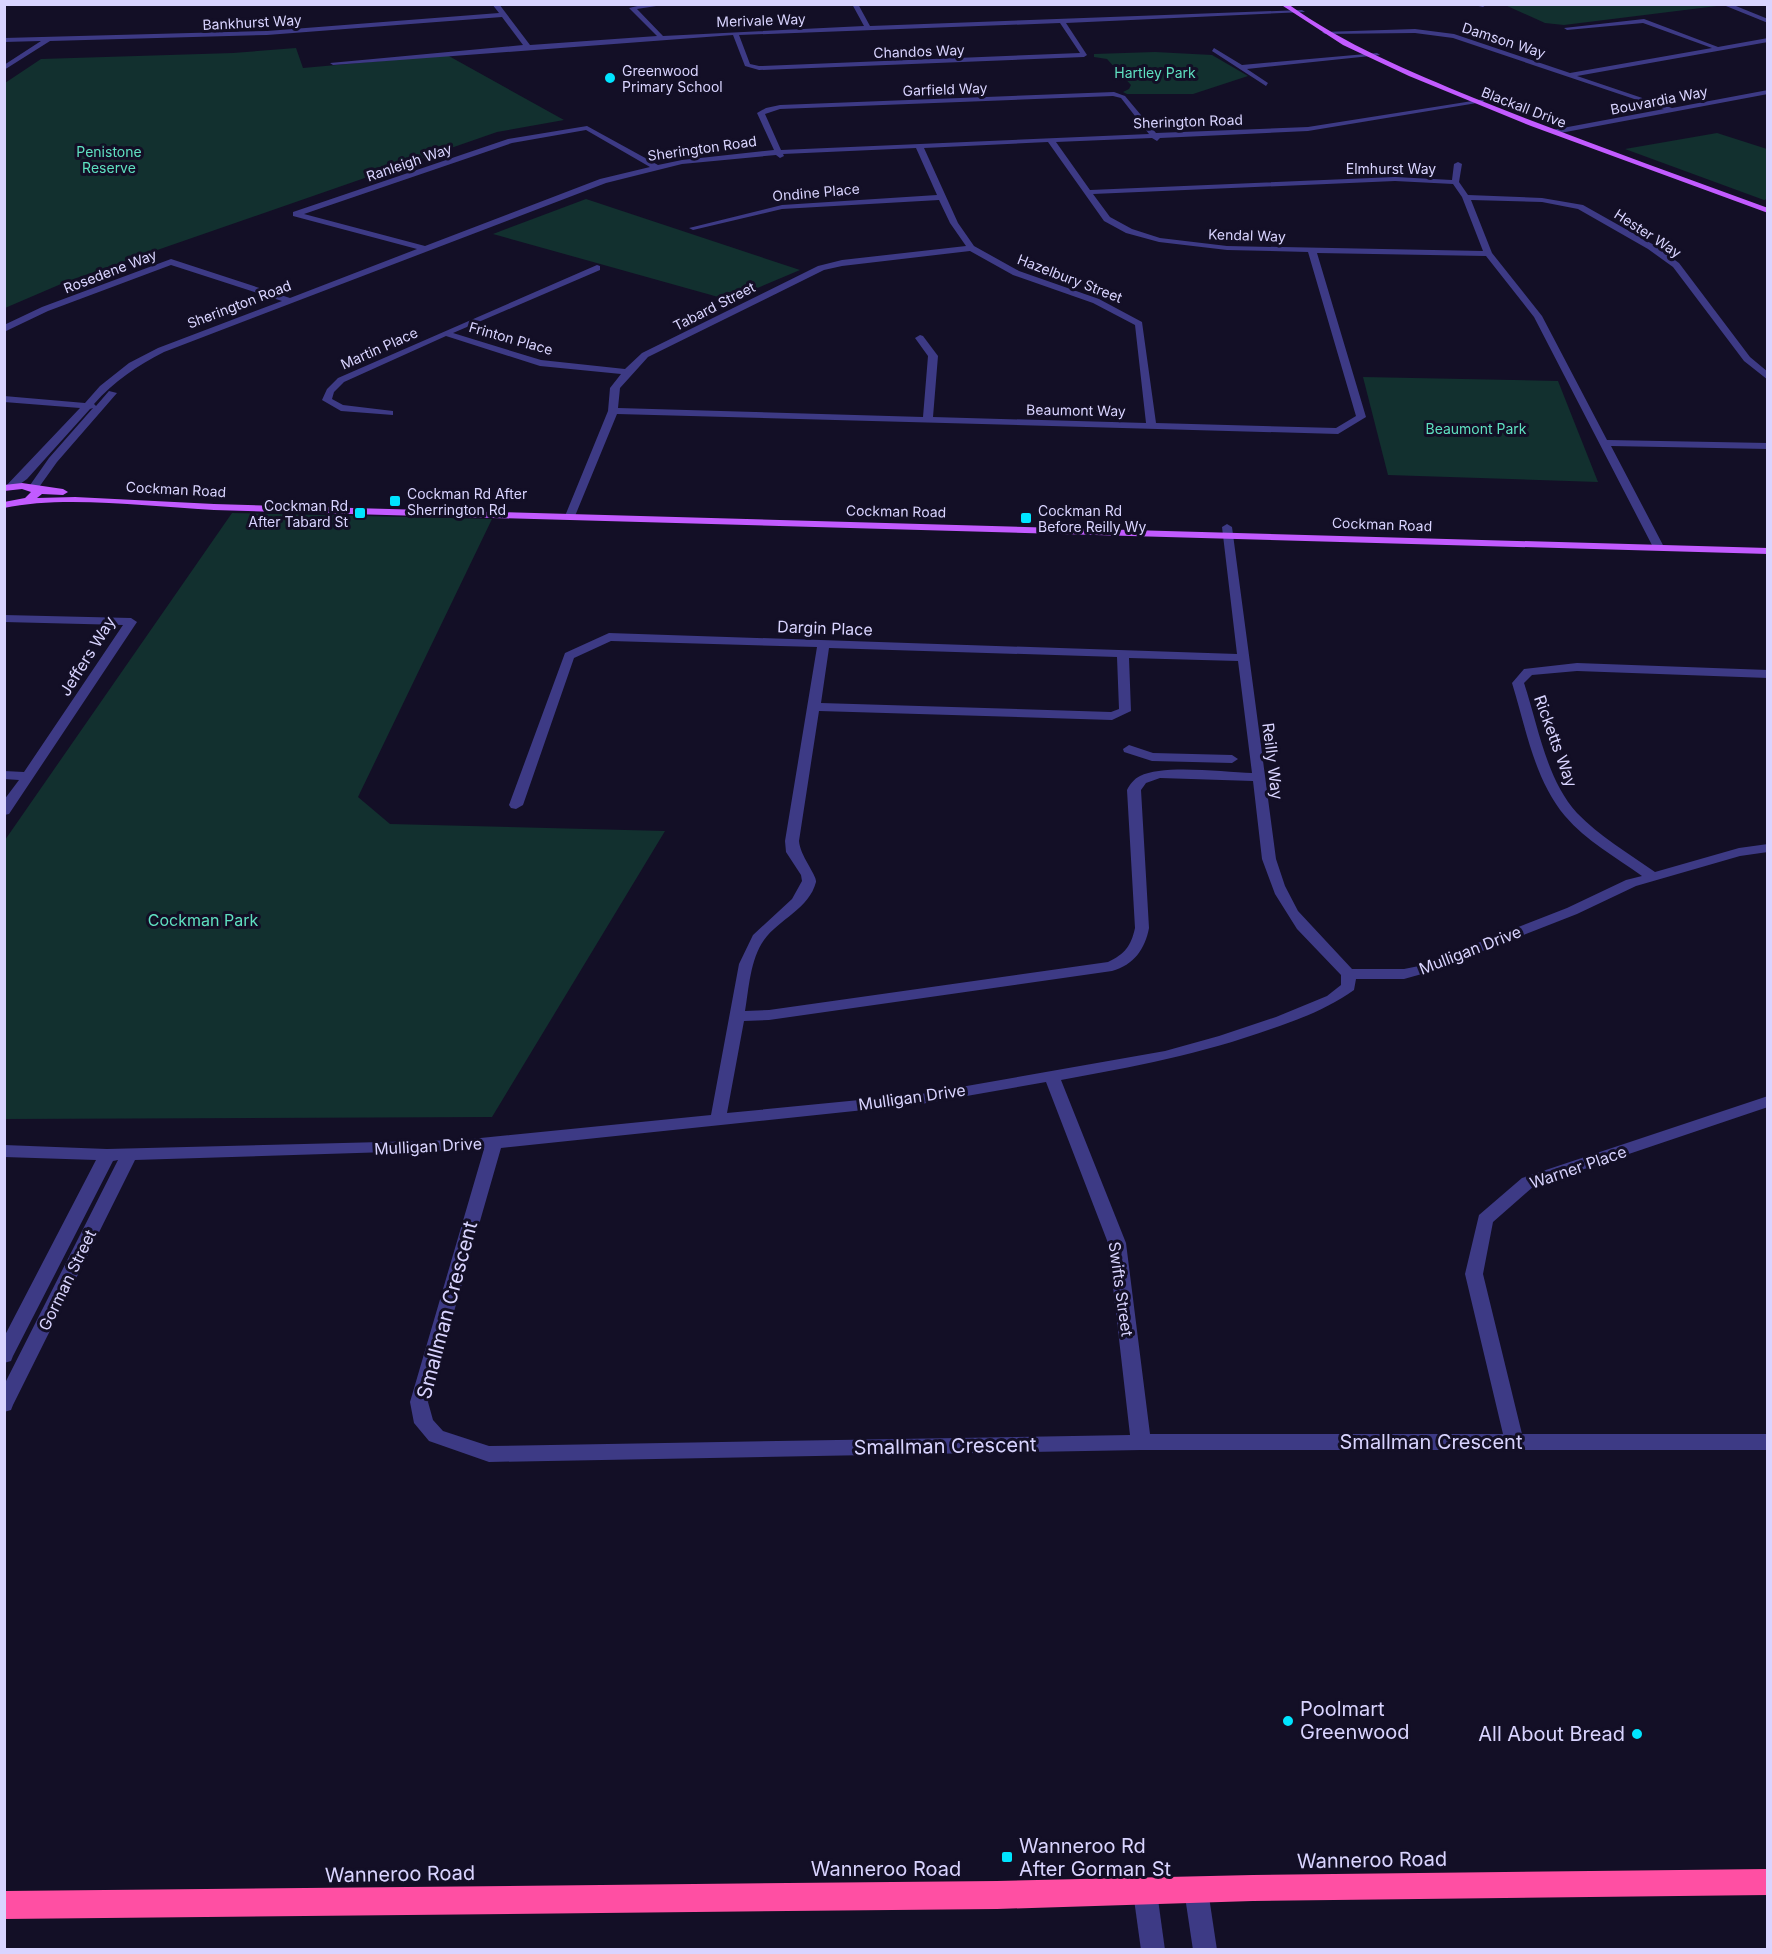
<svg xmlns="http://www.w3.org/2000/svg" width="1772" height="1954" viewBox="0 0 1772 1954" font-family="Inter,sans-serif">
<rect width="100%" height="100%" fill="#130f26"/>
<g fill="#12302f">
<polygon points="1713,5 1717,6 1564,25 1545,23 1505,5"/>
<polygon points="296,48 303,68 447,55 564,120 497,132 68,281 5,308 5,83 41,59 233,53"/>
<polygon points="1155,52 1212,55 1248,76 1193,94 1127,94 1123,92 1129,89 1131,85 1107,59 1094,57 1094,54"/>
<polygon points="1717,133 1767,149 1767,199 1764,200 1625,149"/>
<polygon points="586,199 800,270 729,300 493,234"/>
<polygon points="1363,377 1558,381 1598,482 1388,475"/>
<polygon points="232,513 492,519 358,797 390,824 665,831 492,1117 5,1119 5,840"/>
</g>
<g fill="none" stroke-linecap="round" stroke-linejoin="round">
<g fill="#3d3a85" fill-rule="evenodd">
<polygon points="14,4 160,4 157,6"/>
<path d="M492,4H499L530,45L657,36L629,8L646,4H669L637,9L663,36L864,26L852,4H858L870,26L1302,10L1305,12L1066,23L1087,55L1084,57L759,70L745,66L733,35L333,65L330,63L523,45L502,17L267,35L50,41L4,70V65L41,41L4,42V38L267,31L499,13ZM1060,23L1080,53L759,66L750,64L739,35Z"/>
<polygon points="1469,4 1486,4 1486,5 1483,7"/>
<polygon points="1721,4 1731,4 1768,19 1768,23"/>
<polygon points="1644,19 1718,47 1768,38 1768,42 1577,76 1672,108 1768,90 1768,94 1555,134 1552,130 1664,109 1453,38 1415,33 1325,34 1322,32 1415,29 1454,34 1570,73 1712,48 1643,23 1567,30 1564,28"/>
<polygon points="1214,48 1242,65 1377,53 1380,55 1247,69 1268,83 1266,86 1212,51"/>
<path d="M1114,92L1125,96L1156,133L1308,127L1485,99L1483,102L1308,131L1160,138L1157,141L1152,138L1056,142L1090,190L1395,177L1452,180L1454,164L1458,162L1462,164L1459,182L1468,195L1542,198L1583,205L1654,245L1679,263L1750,357L1768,372V380L1744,361L1673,267L1648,249L1578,209L1542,202L1471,200L1492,253L1542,316L1607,440L1768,443V449L1611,446L1664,547L1662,549H1654L1534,317L1486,256L1317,253L1366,417L1338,434L617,414L575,516L570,519L565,516L608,411L610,388L621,374L540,366L446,336L344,382L334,392L332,399L343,405L393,411V415L341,411L322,400L327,389L338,378L597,265L600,266V270L453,333L541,360L625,369L642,353L818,266L842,260L966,246L950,223L939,200L782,209L693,230L689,228L782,205L937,195L916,148L783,154L784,156L780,158L776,155L682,164L606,183L164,352C137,366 114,381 94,404L96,406L109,391L117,393L57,462L37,490L28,488L49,458L93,408L90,409L27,479L13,489L4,488L80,408L4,402V396L85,403L100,386L129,363L158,348L282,301L171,265L48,311L4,332V325L42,307L171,259L290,298L417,249L293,216V212L508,139L587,126L658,165L682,160L774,150L757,113L766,108L780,105ZM1113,96L1121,98L1149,134L781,150L765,114L780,109ZM586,130L650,167L600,179L425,246L304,214L512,143ZM1048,142L1104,221L1126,233L1159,242L1227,250L1308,252L1356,416L1336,428L1156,423L1142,322L1099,299L1019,271L974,246L958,223L924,148ZM1395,181L1453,184L1462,197L1483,251L1227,246L1160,238L1132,229L1110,217L1093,194ZM970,251L1013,275L1093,303L1135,325L1146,423L933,417L938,356L923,336L920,335L915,338L928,356L923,417L618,408L620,388L648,357L824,270L842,266Z"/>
<path d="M1227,524L1232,527L1276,859L1285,886L1298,911L1352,969H1404L1419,966L1567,908L1626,880L1642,876C1616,857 1586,841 1565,816C1534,779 1526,728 1512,683L1524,669L1577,663L1768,670V678L1577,671L1532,675L1524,683C1538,725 1546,779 1577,813C1599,836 1628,853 1655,872L1739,848L1768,844V852L1740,856L1636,886L1577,914L1429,972L1404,979H1356L1354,990C1329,1008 1300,1019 1271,1029C1201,1054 1133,1067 1061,1080L1126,1243L1150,1434H1503L1465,1274L1479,1215L1522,1178L1768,1096V1107L1534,1186L1493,1222L1483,1274L1522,1434H1768V1450H1141L489,1462L429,1441L414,1423L410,1402L484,1149L135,1160L13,1405L11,1410L4,1412V1385L118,1160L113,1161L13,1356L11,1361L4,1363V1337L96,1160L4,1157V1145L107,1149L461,1140L711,1115L739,964L753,935L792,899L802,881L801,875L786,852L785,841L817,647L611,641L574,658L523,805L516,809L511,808L509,805L565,653L609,633L1237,654L1222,527ZM829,648L1117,657L1119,709L1111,712L821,703ZM1129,658L1238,661L1252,773C1224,772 1163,764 1140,776C1134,779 1130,784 1127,790L1135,928C1131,946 1125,954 1108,962L769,1010L745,1011C749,988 750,960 764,940C779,919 809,909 816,882C817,875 800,856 799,841L819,711L1112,720L1131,711ZM1160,778L1253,781L1262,859L1275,894L1297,929L1341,975V985L1327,996L1276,1017L1219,1036L1165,1051L921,1094L727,1113L744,1021L769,1020L1112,971C1134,965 1145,949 1149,928L1141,790L1146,783ZM1046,1082L1108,1243L1130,1435L489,1446L443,1431L433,1420L428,1402L501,1148L921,1104Z"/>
<polygon points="4,615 131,618 137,622 9,814 4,815 4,800 19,780 4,779 4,771 24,772 123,625 4,622"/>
<polygon points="1129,745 1153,753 1232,755 1238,759 1232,763 1152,761 1124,752 1123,749"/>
<polygon points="1196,1879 1204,1882 1208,1890 1217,1950 1193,1950 1184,1890 1188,1882"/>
<polygon points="1145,1881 1153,1884 1157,1892 1165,1950 1141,1950 1133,1892 1137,1884"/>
</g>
<g fill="#c25bff" fill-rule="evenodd">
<path d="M1280,4H1288C1345,45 1409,71 1474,98C1571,137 1670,172 1768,208V213L1531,126L1409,76L1343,45Z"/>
<path d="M22,483L63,489L68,492L63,495L42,494L37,498L75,497L214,504L1768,548V554L214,510C151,507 65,495 4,508V502L25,498L31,492L22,489L4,491V485Z"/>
</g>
<polygon fill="#ff4fa3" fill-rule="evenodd" points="1768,1869 1768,1895 1253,1901 997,1909 4,1919 4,1891 997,1881 1253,1875"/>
</g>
<g fill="#00e5ff" stroke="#130f26" stroke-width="2">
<circle cx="610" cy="78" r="6"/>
<rect x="389" y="495" width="12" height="12" rx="3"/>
<rect x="354" y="507" width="12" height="12" rx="3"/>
<rect x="1020" y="512" width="12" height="12" rx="3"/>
<circle cx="1288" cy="1721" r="6"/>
<circle cx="1637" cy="1734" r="6"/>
<rect x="1001" y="1851" width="12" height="12" rx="3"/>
</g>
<g text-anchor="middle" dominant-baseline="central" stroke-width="6" stroke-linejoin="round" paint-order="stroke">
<g font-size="14" fill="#d9d4ff" stroke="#130f26">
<text transform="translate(761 20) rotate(-2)">Merivale Way</text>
<text transform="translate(252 22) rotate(-3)">Bankhurst Way</text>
<text transform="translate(1504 40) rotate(18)">Damson Way</text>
<text transform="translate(919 51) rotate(-2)">Chandos Way</text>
<text transform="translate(945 89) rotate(-2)">Garfield Way</text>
<text transform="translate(1659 100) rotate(-11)">Bouvardia Way</text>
<text transform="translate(1524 107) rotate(21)">Blackall Drive</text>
<text transform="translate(1188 121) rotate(-2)">Sherington Road</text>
<text transform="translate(702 148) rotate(-8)">Sherington Road</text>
<text transform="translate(409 162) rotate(-19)">Ranleigh Way</text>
<text x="1391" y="168">Elmhurst Way</text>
<text transform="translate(816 192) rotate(-5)">Ondine Place</text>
<text transform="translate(1648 233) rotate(33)">Hester Way</text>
<text transform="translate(1247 235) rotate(2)">Kendal Way</text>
<text transform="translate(110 271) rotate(-21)">Rosedene Way</text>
<text transform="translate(1070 278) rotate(21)">Hazelbury Street</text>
<text transform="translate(239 304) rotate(-21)">Sherington Road</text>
<text transform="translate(714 306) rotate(-27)">Tabard Street</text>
<text transform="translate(511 338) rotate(16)">Frinton Place</text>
<text transform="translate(379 348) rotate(-24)">Martin Place</text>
<text transform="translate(1076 410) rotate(1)">Beaumont Way</text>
<text transform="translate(176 489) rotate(3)">Cockman Road</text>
<text transform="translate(896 511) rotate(1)">Cockman Road</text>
<text transform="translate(1382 524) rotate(2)">Cockman Road</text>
</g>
<g font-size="14" fill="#d9d4ff" stroke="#130f26" text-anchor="start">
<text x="622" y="70">Greenwood<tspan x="622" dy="16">Primary School</tspan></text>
<text x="407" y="493">Cockman Rd After<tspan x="407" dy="16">Sherrington Rd</tspan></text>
<text x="348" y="505" text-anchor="end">Cockman Rd<tspan x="348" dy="16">After Tabard St</tspan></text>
<text x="1038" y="510">Cockman Rd<tspan x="1038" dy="16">Before Reilly Wy</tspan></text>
</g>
<g font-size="14" fill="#5fe0c0" stroke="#130f26">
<text x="1155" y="72">Hartley Park</text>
<text x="109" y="151">Penistone<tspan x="109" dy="16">Reserve</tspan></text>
<text x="1476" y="428">Beaumont Park</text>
</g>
<g font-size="16" fill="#d9d4ff" stroke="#130f26">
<text transform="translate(825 628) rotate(2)">Dargin Place</text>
<text transform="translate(87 656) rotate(-58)">Jeffers Way</text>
<text transform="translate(1556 741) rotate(70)">Ricketts Way</text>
<text transform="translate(1273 761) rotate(83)">Reilly Way</text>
<text transform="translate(1470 950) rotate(-21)">Mulligan Drive</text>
<text transform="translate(912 1097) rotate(-8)">Mulligan Drive</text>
<text transform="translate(428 1146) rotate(-3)">Mulligan Drive</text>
<text transform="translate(1578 1167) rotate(-19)">Warner Place</text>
<text transform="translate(67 1280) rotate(-64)">Gorman Street</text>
<text transform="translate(1121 1289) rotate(82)">Swifts Street</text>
</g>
<g font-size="16" fill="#5fe0c0" stroke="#130f26">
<text x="203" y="920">Cockman Park</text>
</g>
<g font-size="20" fill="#d9d4ff" stroke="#130f26">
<text transform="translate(447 1310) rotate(-75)">Smallman Crescent</text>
<text x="1431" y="1442">Smallman Crescent</text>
<text transform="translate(945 1446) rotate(-1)">Smallman Crescent</text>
<text transform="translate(1372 1860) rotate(-1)">Wanneroo Road</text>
<text x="886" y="1869">Wanneroo Road</text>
<text transform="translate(400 1874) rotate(-1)">Wanneroo Road</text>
</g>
<g font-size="20" fill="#d9d4ff" stroke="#130f26" text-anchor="start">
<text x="1300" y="1709">Poolmart<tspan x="1300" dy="23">Greenwood</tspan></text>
<text x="1625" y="1734" text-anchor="end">All About Bread</text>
<text x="1019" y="1846">Wanneroo Rd<tspan x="1019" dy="23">After Gorman St</tspan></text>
</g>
</g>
<rect width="1772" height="1954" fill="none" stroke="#d9d4ff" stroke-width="12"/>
</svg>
